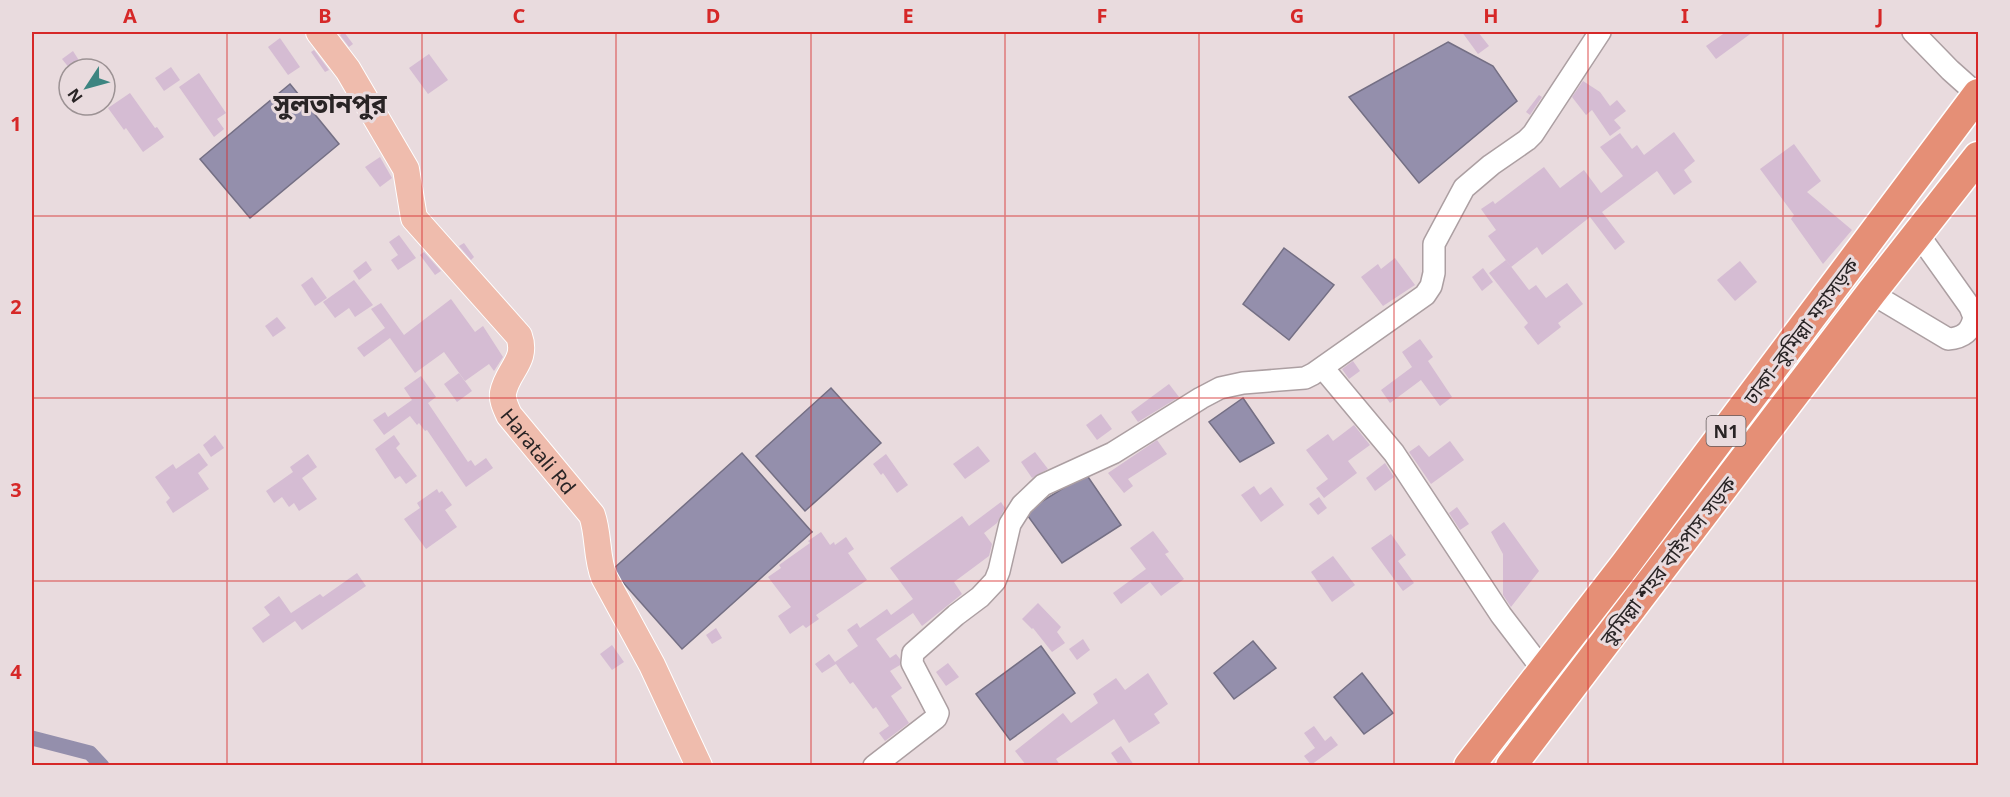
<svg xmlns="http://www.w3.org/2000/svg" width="2010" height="797" viewBox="0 0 2010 797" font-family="'Noto Sans','Noto Sans Bengali',sans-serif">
<rect width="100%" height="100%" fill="#e9dbde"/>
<g fill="#948fac" stroke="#746f84" stroke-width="1.5">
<polygon points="1448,42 1493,66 1517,101 1419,183 1349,97"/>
<polygon points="290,84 339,144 250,218 200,159"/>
<polygon points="1284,248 1334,285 1289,340 1243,304"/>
<polygon points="831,388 881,443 805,511 756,456"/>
<polygon points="1243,398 1274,443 1240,462 1209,422"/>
<polygon points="742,453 812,532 682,649 612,570"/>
<polygon points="1086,474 1121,525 1062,563 1025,512"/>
<polygon points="1253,641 1276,668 1234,699 1214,673"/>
<polygon points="1041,646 1075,693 1010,740 976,694"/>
<polygon points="1362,673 1393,713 1364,734 1334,697"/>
</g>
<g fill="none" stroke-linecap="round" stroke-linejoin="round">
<polyline stroke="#948fac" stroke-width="15" points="32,738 90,753 102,766"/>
</g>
<g fill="#d5bcd3">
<polygon points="344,32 353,44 349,47 340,35"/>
<polygon points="1462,32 1478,32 1489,46 1478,54"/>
<polygon points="1726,32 1753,32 1716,59 1706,46"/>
<polygon points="280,38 300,67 288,75 268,47"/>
<polygon points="314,50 329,70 325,72 311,52"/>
<polygon points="73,51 80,62 70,69 62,59"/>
<polygon points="429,54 448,80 428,94 409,68"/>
<polygon points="171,67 180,80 164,91 155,78"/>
<polygon points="199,73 226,113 217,119 224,129 214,137 179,87"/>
<polygon points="1583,81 1600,92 1610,106 1617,100 1626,111 1614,120 1621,128 1610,136 1592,110 1586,115 1572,97"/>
<polygon points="130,93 155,128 157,127 164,137 143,152 126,128 124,130 108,108"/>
<polygon points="1539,95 1542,97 1530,115 1526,112"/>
<polygon points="1674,132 1695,161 1684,170 1692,182 1674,195 1657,171 1602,212 1625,242 1615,250 1590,217 1542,255 1537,247 1511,267 1488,236 1496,230 1481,209 1493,201 1495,204 1544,167 1560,188 1584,170 1601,193 1623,176 1600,147 1620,133 1632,149 1637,145 1644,155"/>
<polygon points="1794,144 1821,181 1807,192 1852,230 1823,264 1791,219 1794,215 1760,169"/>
<polygon points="380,157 392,178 380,187 365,167"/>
<polygon points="399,235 416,258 398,270 391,260 398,255 389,242"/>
<polygon points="464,243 474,257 471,260 459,246"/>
<polygon points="424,252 441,271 435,275 420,255"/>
<polygon points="1395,258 1415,285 1383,306 1361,277 1378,264 1381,269"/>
<polygon points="1506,260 1529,290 1536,285 1546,298 1567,283 1583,304 1558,323 1561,327 1538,345 1524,327 1528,323 1489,273"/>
<polygon points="366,261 372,270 359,280 353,271"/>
<polygon points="1740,261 1757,282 1735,301 1717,280"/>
<polygon points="1483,268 1493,282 1482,291 1472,277"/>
<polygon points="312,277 327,298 315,306 301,285"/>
<polygon points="354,280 373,305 355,317 349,308 335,318 323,302"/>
<polygon points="451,299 475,332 483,326 503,357 494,371 489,364 465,381 444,352 415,373 390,338 364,357 357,348 385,328 371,309 381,303 404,335"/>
<polygon points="277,317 286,328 273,337 265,326"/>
<polygon points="1420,339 1433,357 1428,361 1452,397 1440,406 1421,380 1390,403 1381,390 1412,367 1402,352"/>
<polygon points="1353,361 1360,371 1349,379 1342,369"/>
<polygon points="459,373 472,391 457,402 444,384"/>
<polygon points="421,376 436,397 428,403 468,462 471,460 475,466 486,458 493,468 466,487 427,430 425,431 419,423 417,425 410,416 384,435 373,420 385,412 388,417 412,400 404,388"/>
<polygon points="1169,384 1179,397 1138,422 1131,412"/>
<polygon points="1101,414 1112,429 1097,440 1086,425"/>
<polygon points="1354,425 1370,445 1348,461 1357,473 1324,498 1316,488 1328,479 1306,450 1328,434 1333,441"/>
<polygon points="215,435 224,448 211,457 203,445"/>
<polygon points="394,435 400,444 396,448 417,476 406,484 400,476 395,479 375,449"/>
<polygon points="1157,440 1167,454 1128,479 1133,486 1124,493 1108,473"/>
<polygon points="1450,441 1464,460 1431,484 1409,452 1419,445 1429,457"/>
<polygon points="978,446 990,461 965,479 953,464"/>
<polygon points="1035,452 1048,469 1032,478 1021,462"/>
<polygon points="199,453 208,465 198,473 209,489 173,513 166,502 170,498 155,477 173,464 176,469"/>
<polygon points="308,454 317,467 302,478 317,499 299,511 294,503 289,507 282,497 274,503 266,491 293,472 290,467"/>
<polygon points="886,454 908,485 897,493 883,473 881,475 873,464"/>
<polygon points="1385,463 1394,477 1375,491 1366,478"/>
<polygon points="1254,486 1260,495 1271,487 1284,505 1261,522 1241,495"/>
<polygon points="437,489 439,493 442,491 452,505 445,510 457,527 426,549 404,519 420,508 417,503"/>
<polygon points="1319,497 1327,508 1318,515 1309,504"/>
<polygon points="1001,502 1005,508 997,523 984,533 992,544 989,556 954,582 962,594 922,626 913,613 876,639 890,658 896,654 900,659 900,665 890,671 902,688 891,696 909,723 885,741 879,733 889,726 876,707 873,709 853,682 850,684 836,664 822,673 815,664 829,654 835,662 858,646 847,630 857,623 860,628 887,609 891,615 913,599 890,568 962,516 969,526"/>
<polygon points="1457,507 1469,524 1460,530 1449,513"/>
<polygon points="1504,522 1539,571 1511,607 1503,595 1503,554 1491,532"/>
<polygon points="1153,531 1169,552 1165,554 1184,579 1161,596 1150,582 1121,604 1113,593 1146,569 1130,548"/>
<polygon points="821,532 830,545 834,542 835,545 846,537 854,549 848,553 867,580 816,615 819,619 806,628 803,625 790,634 778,616 791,607 768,577 781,568 779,565 810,543 808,541"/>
<polygon points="1391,534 1406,555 1398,561 1414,583 1403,591 1371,548"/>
<polygon points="1333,556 1355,585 1332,602 1311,572"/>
<polygon points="357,573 366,586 302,630 295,621 263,643 252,628 270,615 264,607 279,596 291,613 320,594 323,597"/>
<polygon points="1038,603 1061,627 1057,632 1065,643 1052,652 1033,628 1032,629 1022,619"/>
<polygon points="716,628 722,638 712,644 706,635"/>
<polygon points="1083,639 1090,650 1077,660 1069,649"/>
<polygon points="612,645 624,662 612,670 600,654"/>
<polygon points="948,663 959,677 946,686 936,672"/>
<polygon points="1148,673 1168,704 1154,714 1160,723 1129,743 1114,719 1056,759 1060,765 1026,765 1015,751 1063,713 1071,723 1098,703 1093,694 1116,678 1125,690"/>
<polygon points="1314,726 1325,741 1331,736 1338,745 1311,765 1304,756 1315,748 1304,733"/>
<polygon points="1121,746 1134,765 1119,765 1111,753"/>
</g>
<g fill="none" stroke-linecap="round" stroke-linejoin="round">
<defs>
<g id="minor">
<polyline points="1913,32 1950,70 1978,95"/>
<path d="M1871,293L1948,339C1963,338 1971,332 1974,317L1970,307L1918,234"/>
<polyline points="1323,368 1394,453 1501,615 1543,670"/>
<polyline points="874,766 936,718 938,713 912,663 913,653 956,615 980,597 995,581 999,571 1010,524 1022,505 1043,485 1113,453 1201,398 1220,388 1243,383 1305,378 1313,374 1425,295 1431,286 1434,273 1434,244 1464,188 1491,165 1527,140 1533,134 1600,32"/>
</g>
<g id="major">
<path id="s1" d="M319,32L348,70L406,169L414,218L519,336C528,361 507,370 503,393C502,401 506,408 509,415L592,515C599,535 596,557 604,577L652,665L699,766"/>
</g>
<g id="highway">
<polyline points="1469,766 1625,565 1978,94"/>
<polyline points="1511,766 1871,293 1978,157"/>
</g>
</defs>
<use href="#minor" stroke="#ac9fa2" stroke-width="24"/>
<use href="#major" stroke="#fff" stroke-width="28"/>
<use href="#highway" stroke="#fff" stroke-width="33"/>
<use href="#minor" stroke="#fff" stroke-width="21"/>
<use href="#major" stroke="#efbcad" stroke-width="26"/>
<use href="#highway" stroke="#e58f76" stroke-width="30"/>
</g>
<path fill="none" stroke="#d62828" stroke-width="1.5" stroke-opacity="0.55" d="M227,32V766M422,32V766M616,32V766M811,32V766M1005,32V766M1199,32V766M1394,32V766M1588,32V766M1783,32V766M32,216H1978M32,398H1978M32,581H1978"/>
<g text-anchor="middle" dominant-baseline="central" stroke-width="6" stroke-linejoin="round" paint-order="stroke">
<rect fill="#e9dbde" stroke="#635b5c" stroke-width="1.5" x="1706.5" y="416" width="39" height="30" rx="4.5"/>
<g font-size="18" font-weight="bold" fill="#292425">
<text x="1726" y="431">N1</text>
</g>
<g font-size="20" fill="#292425" stroke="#e9dbde">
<text transform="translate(1801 331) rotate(-53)">ঢাকা–কুমিল্লা মহাসড়ক</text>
<text stroke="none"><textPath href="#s1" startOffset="501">Haratali Rd</textPath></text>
<text transform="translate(1668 561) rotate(-52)">কুমিল্লা শহর বাইপাস সড়ক</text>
</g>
<g font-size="26" font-weight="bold" fill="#292425" stroke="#e9dbde">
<text x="330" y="103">সুলতানপুর</text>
</g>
</g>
<rect width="2010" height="797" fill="none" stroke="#e9dbde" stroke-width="66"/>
<g transform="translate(87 87) rotate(234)"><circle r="28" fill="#e9dbde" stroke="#9c9294" stroke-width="1.5"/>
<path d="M0-4.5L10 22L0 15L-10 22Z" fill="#3d8581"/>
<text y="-9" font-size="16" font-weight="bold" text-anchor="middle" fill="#292425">N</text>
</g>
<rect x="33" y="33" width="1944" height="731" fill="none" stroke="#d62828" stroke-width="2"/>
<g font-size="20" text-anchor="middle" font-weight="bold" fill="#d62828">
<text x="130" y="23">A</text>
<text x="325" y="23">B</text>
<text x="519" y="23">C</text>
<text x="713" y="23">D</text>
<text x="908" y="23">E</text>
<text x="1102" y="23">F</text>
<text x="1297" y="23">G</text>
<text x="1491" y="23">H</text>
<text x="1685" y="23">I</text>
<text x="1880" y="23">J</text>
<text x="16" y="131">1</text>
<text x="16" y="314">2</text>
<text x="16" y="497">3</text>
<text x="16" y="679">4</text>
</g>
</svg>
